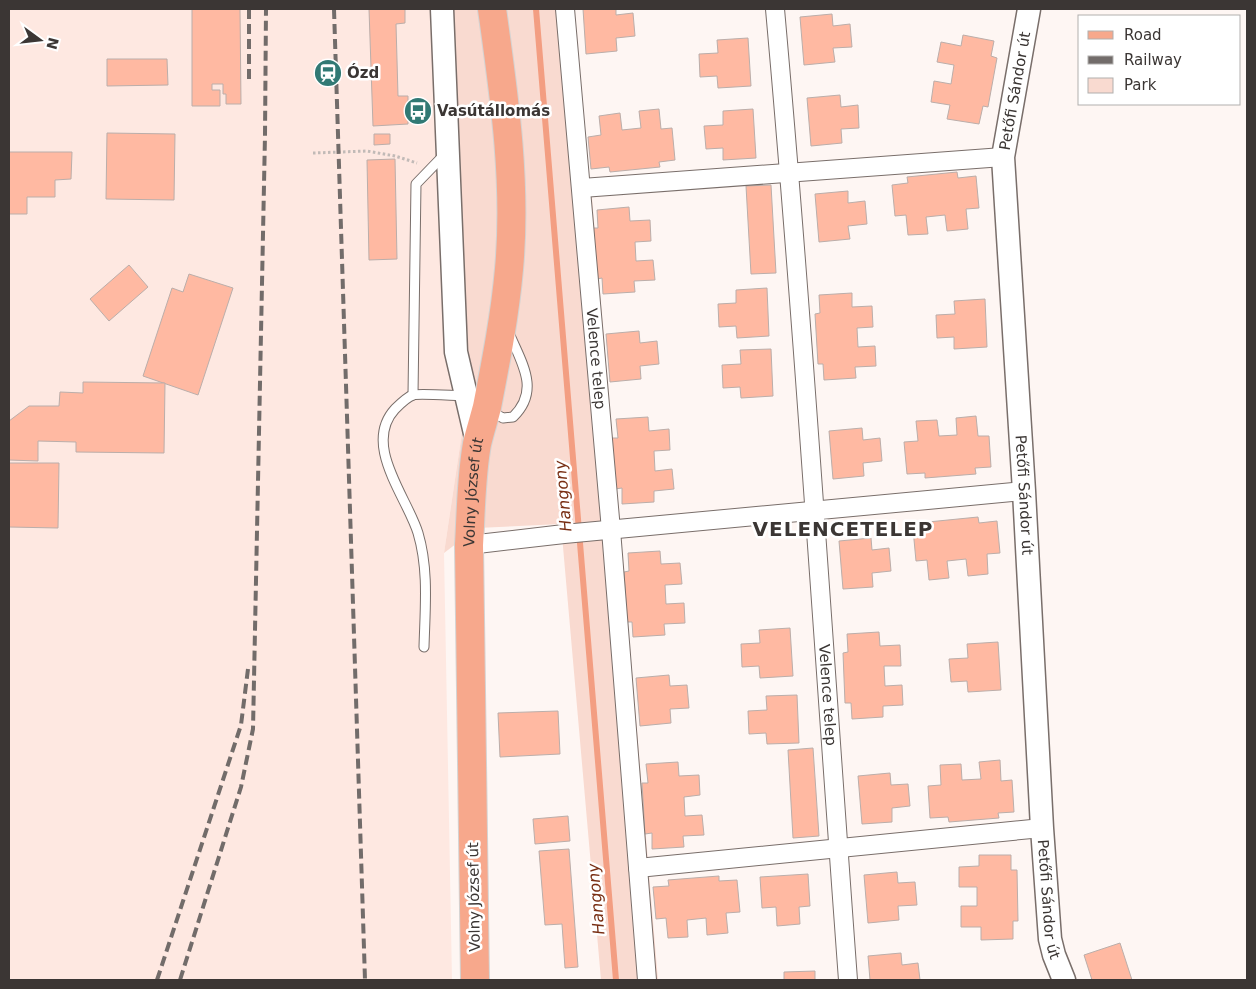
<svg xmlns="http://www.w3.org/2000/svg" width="1256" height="989" viewBox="0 0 1256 989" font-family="'DejaVu Sans',sans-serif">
<rect width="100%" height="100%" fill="#fef6f3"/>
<polygon fill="#fee8e1" points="9,9 449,9 470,379 444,553 452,980 9,980"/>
<polygon fill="#f9dad0" points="449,9 562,9 592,198 658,980 601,980 561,524 477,528 444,553 470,379"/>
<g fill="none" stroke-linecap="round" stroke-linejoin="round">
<polyline stroke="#f39e82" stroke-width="6" points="536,9 616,980"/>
</g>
<g fill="#ffb9a2" stroke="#bbaeaa">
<polygon points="192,9 240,9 241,104 226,104 226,94 223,94 223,84 212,84 212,90 220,90 220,106 192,106"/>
<polygon points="369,9 405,9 405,23 396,24 398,96 408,96 408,124 373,126"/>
<polygon points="583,9 616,9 616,15 633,13 635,36 616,38 617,51 586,54"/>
<polygon points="832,14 833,26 850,24 852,47 833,48 835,62 804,65 800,17"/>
<polygon points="963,35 994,41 991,56 997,58 988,107 983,106 979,124 947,119 950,105 931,102 934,81 951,84 954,65 937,62 941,42 961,46"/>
<polygon points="748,38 751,86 718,88 717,76 700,77 699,54 718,53 717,40"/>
<polygon points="107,59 167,59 168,85 107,86"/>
<polygon points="840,95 841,107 858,105 859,128 841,129 842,143 811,146 807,98"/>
<polygon points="659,109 661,129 672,128 675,160 659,162 660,167 610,172 609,167 591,169 588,137 601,135 599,116 620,113 622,130 641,128 639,111"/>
<polygon points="753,109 756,158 723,160 723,148 706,149 704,126 723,125 723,111"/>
<polygon points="107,133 175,134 174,200 106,199"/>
<polygon points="374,134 390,134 390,144 374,145"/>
<polygon points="9,152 72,152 71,179 55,180 55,197 27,197 27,214 9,214"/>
<polygon points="395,159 397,259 369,260 367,160"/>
<polygon points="957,172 958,178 976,176 979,208 966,209 968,229 947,231 945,215 926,217 928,234 908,235 906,215 895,216 892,185 908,183 907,177"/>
<polygon points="771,185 776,273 751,274 746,186"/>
<polygon points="848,191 848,203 865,201 867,224 848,226 850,239 819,242 815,194"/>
<polygon points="629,207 630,221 650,220 651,241 635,242 636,261 653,260 655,280 634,281 635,292 603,294 602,278 597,279 593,228 598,228 597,210"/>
<polygon points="129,265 148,287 109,321 90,299"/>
<polygon points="189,274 233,288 198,395 143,376 172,288 183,292"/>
<polygon points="767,288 769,336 737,338 736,326 719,327 718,304 736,303 736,290"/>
<polygon points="852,293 852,307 872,306 873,327 857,328 858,347 875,346 876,366 855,367 856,378 824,380 823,364 818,364 815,314 820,313 819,295"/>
<polygon points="985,299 987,347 954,349 954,337 937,338 936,315 955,314 954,301"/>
<polygon points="639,331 640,343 657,341 659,364 640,366 641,379 610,382 606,334"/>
<polygon points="771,349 773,396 741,398 740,387 723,388 722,365 741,364 740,350"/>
<polygon points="83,382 165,383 164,453 76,452 76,442 38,441 38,461 9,460 9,421 29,406 59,406 60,392 83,393"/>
<polygon points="976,416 978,436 989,436 991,467 975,468 976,474 925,478 925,473 907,474 904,442 918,441 916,421 937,420 939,436 957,435 956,418"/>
<polygon points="648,417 649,431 669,429 670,450 654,451 655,471 672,469 674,489 654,491 654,502 622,504 622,488 615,489 612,438 618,438 616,419"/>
<polygon points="862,428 863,440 880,438 882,461 863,463 864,476 833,479 829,431"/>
<polygon points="9,463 59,463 58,528 9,527"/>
<polygon points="978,517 979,523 997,521 1000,553 987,554 988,574 968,576 966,559 947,561 949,578 929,580 927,560 916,561 913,529 929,528 928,522"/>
<polygon points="871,538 872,550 889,548 891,571 872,573 873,587 843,589 839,541"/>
<polygon points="660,551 661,564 680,563 682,584 665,585 666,604 684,603 685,623 664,624 665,635 633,637 632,622 627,622 624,572 629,571 628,553"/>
<polygon points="790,628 793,676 760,678 759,666 742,667 741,644 760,643 759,630"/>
<polygon points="879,632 880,646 900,645 901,666 884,666 885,686 902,685 903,705 883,706 883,717 852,719 851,703 845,703 843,653 848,652 847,634"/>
<polygon points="998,642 1001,690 968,692 967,681 951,682 949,659 968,658 967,644"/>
<polygon points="669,675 670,686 687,685 689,708 670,709 671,723 640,726 636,678"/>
<polygon points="797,695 799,743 767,744 766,733 749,734 748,711 767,710 766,696"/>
<polygon points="558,711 560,754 500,757 498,713"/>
<polygon points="813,748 819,836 793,838 788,750"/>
<polygon points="1000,760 1001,781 1012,780 1014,812 998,813 999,818 949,822 948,817 930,818 928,786 941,785 940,765 961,764 962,780 981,779 979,762"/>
<polygon points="678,762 679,776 699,775 700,795 684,797 685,816 702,815 704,835 683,836 684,847 652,849 652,833 645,834 642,783 648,783 646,764"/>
<polygon points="890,773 891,785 908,784 910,806 892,808 892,822 862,824 858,776"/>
<polygon points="568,816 570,841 535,844 533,819"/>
<polygon points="569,849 578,967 565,968 562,924 545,925 539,851"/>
<polygon points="979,855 1011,855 1011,870 1017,870 1018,921 1013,921 1013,939 981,940 981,927 961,927 961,906 977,906 977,887 959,887 959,867 979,866"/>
<polygon points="897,872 898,883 915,882 917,905 898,906 899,920 868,923 864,875"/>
<polygon points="808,874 810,906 799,907 800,924 777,926 776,907 762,908 760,877"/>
<polygon points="719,876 719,881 737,880 740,912 726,913 728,933 707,935 706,918 687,920 688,937 668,938 666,918 656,919 653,887 669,886 668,880"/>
<polygon points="1120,943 1132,980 1092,980 1084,955"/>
<polygon points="901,953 902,965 918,963 920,980 870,980 868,956"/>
<polygon points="815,971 815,980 784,980 784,972"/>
</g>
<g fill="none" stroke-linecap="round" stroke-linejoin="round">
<defs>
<g id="service">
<polyline points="413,395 416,184 444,155"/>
<path d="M488,410L503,418L513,417C541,390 521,362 509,333"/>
<path d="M424,647C425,609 429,570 418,533C407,497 362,445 395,409C399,405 407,397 413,395C420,393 456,396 467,396"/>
</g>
<g id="minor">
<path id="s1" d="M565,9L611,530L647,980"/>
<path id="s2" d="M775,9C804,332 824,656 848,980"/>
<polyline points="582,188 1003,157"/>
<polyline points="469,545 564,534 1024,491"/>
<polyline points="638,868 1042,828"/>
</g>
<g id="tertiary">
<polyline points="442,9 456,352 477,442"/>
<path id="s3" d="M1029,9L1003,157L1024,491L1042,828L1050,939L1054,955L1064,980"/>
</g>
<g id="primary">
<path id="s4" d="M475,980L469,545C471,512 471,477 477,444C480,431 484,419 487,407C496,361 505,315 509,269C517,182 504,95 492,9"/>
</g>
</defs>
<use href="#service" stroke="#796e6a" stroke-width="11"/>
<use href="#minor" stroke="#796e6a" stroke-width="20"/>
<use href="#tertiary" stroke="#796e6a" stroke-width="25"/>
<use href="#primary" stroke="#d4d3d2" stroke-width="30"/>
<polyline stroke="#c1bab7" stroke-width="3" stroke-dasharray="2.5 2.5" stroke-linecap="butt" points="313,153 367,151 395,156 417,163"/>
<use href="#service" stroke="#fff" stroke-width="9"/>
<use href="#minor" stroke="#fff" stroke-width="18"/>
<use href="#tertiary" stroke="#fff" stroke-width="22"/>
<use href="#primary" stroke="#f7a88c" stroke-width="28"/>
<g stroke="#726c6a" stroke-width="4" stroke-dasharray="10 5" stroke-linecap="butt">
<polyline points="334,9 365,980"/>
<polyline points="249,79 249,9"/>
<polyline points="157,980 241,725 248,669"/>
<polyline points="180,980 241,787 253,729 265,135 266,9"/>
</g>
</g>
<defs>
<symbol id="station-disc" viewBox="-11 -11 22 22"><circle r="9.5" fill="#317974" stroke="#fff"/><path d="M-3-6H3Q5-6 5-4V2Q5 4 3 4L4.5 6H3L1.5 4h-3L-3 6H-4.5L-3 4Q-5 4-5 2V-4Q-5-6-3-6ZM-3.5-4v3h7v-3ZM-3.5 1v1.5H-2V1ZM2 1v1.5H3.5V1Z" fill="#fff"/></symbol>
<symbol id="bus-disc" viewBox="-11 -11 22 22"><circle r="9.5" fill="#317974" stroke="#fff"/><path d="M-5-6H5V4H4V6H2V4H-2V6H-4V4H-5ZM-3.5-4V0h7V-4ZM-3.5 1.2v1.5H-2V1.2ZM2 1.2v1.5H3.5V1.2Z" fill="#fff"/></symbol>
</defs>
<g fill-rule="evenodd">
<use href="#station-disc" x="312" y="57" width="32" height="32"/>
<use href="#bus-disc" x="402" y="95" width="32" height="32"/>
</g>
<g text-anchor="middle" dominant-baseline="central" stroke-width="5" stroke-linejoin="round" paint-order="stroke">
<g font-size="15" font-weight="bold" fill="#3b3634" stroke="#fff" text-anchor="start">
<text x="347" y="73">Ózd</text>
<text x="437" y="111">Vasútállomás</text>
</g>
<g font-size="15" fill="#3b3634" stroke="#fff">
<text transform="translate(1015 91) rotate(-80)">Petőfi Sándor út</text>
<text stroke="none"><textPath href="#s1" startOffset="351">Velence telep</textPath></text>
<text stroke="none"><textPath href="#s4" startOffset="488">Volny József út</textPath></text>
<text stroke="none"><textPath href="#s3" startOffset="489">Petőfi Sándor út</textPath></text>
<text stroke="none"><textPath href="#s2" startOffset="688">Velence telep</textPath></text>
<text transform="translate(474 897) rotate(-91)">Volny József út</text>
<text stroke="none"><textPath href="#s3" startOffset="894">Petőfi Sándor út</textPath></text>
</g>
<g font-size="16" font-style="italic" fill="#782e13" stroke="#fff">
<text transform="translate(563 496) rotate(-95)">Hangony</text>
<text transform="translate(596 899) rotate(-95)">Hangony</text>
</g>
<g font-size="20" font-weight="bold" letter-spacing="1" fill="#3b3634" stroke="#fff">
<text x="843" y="529">VELENCETELEP</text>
</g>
</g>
<rect width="1256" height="989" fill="none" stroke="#3b3634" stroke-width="20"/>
<rect x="1078" y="15" width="162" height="90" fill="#ffffff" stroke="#b1afae"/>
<rect x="1088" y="31" width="25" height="8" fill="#f7a88c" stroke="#b1afae"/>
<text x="1124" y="40" font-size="15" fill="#3b3634">Road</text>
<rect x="1088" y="56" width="25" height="8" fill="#726c6a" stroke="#b1afae"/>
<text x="1124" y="65" font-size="15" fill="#3b3634">Railway</text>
<rect x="1088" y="78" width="25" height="15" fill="#f9dad0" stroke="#b1afae"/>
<text x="1124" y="90" font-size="15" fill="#3b3634">Park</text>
<g transform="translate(40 40) rotate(105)" stroke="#ffffff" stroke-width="4" paint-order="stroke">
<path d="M0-4L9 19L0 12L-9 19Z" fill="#3b3634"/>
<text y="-8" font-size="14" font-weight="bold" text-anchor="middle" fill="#3b3634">N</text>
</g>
</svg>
